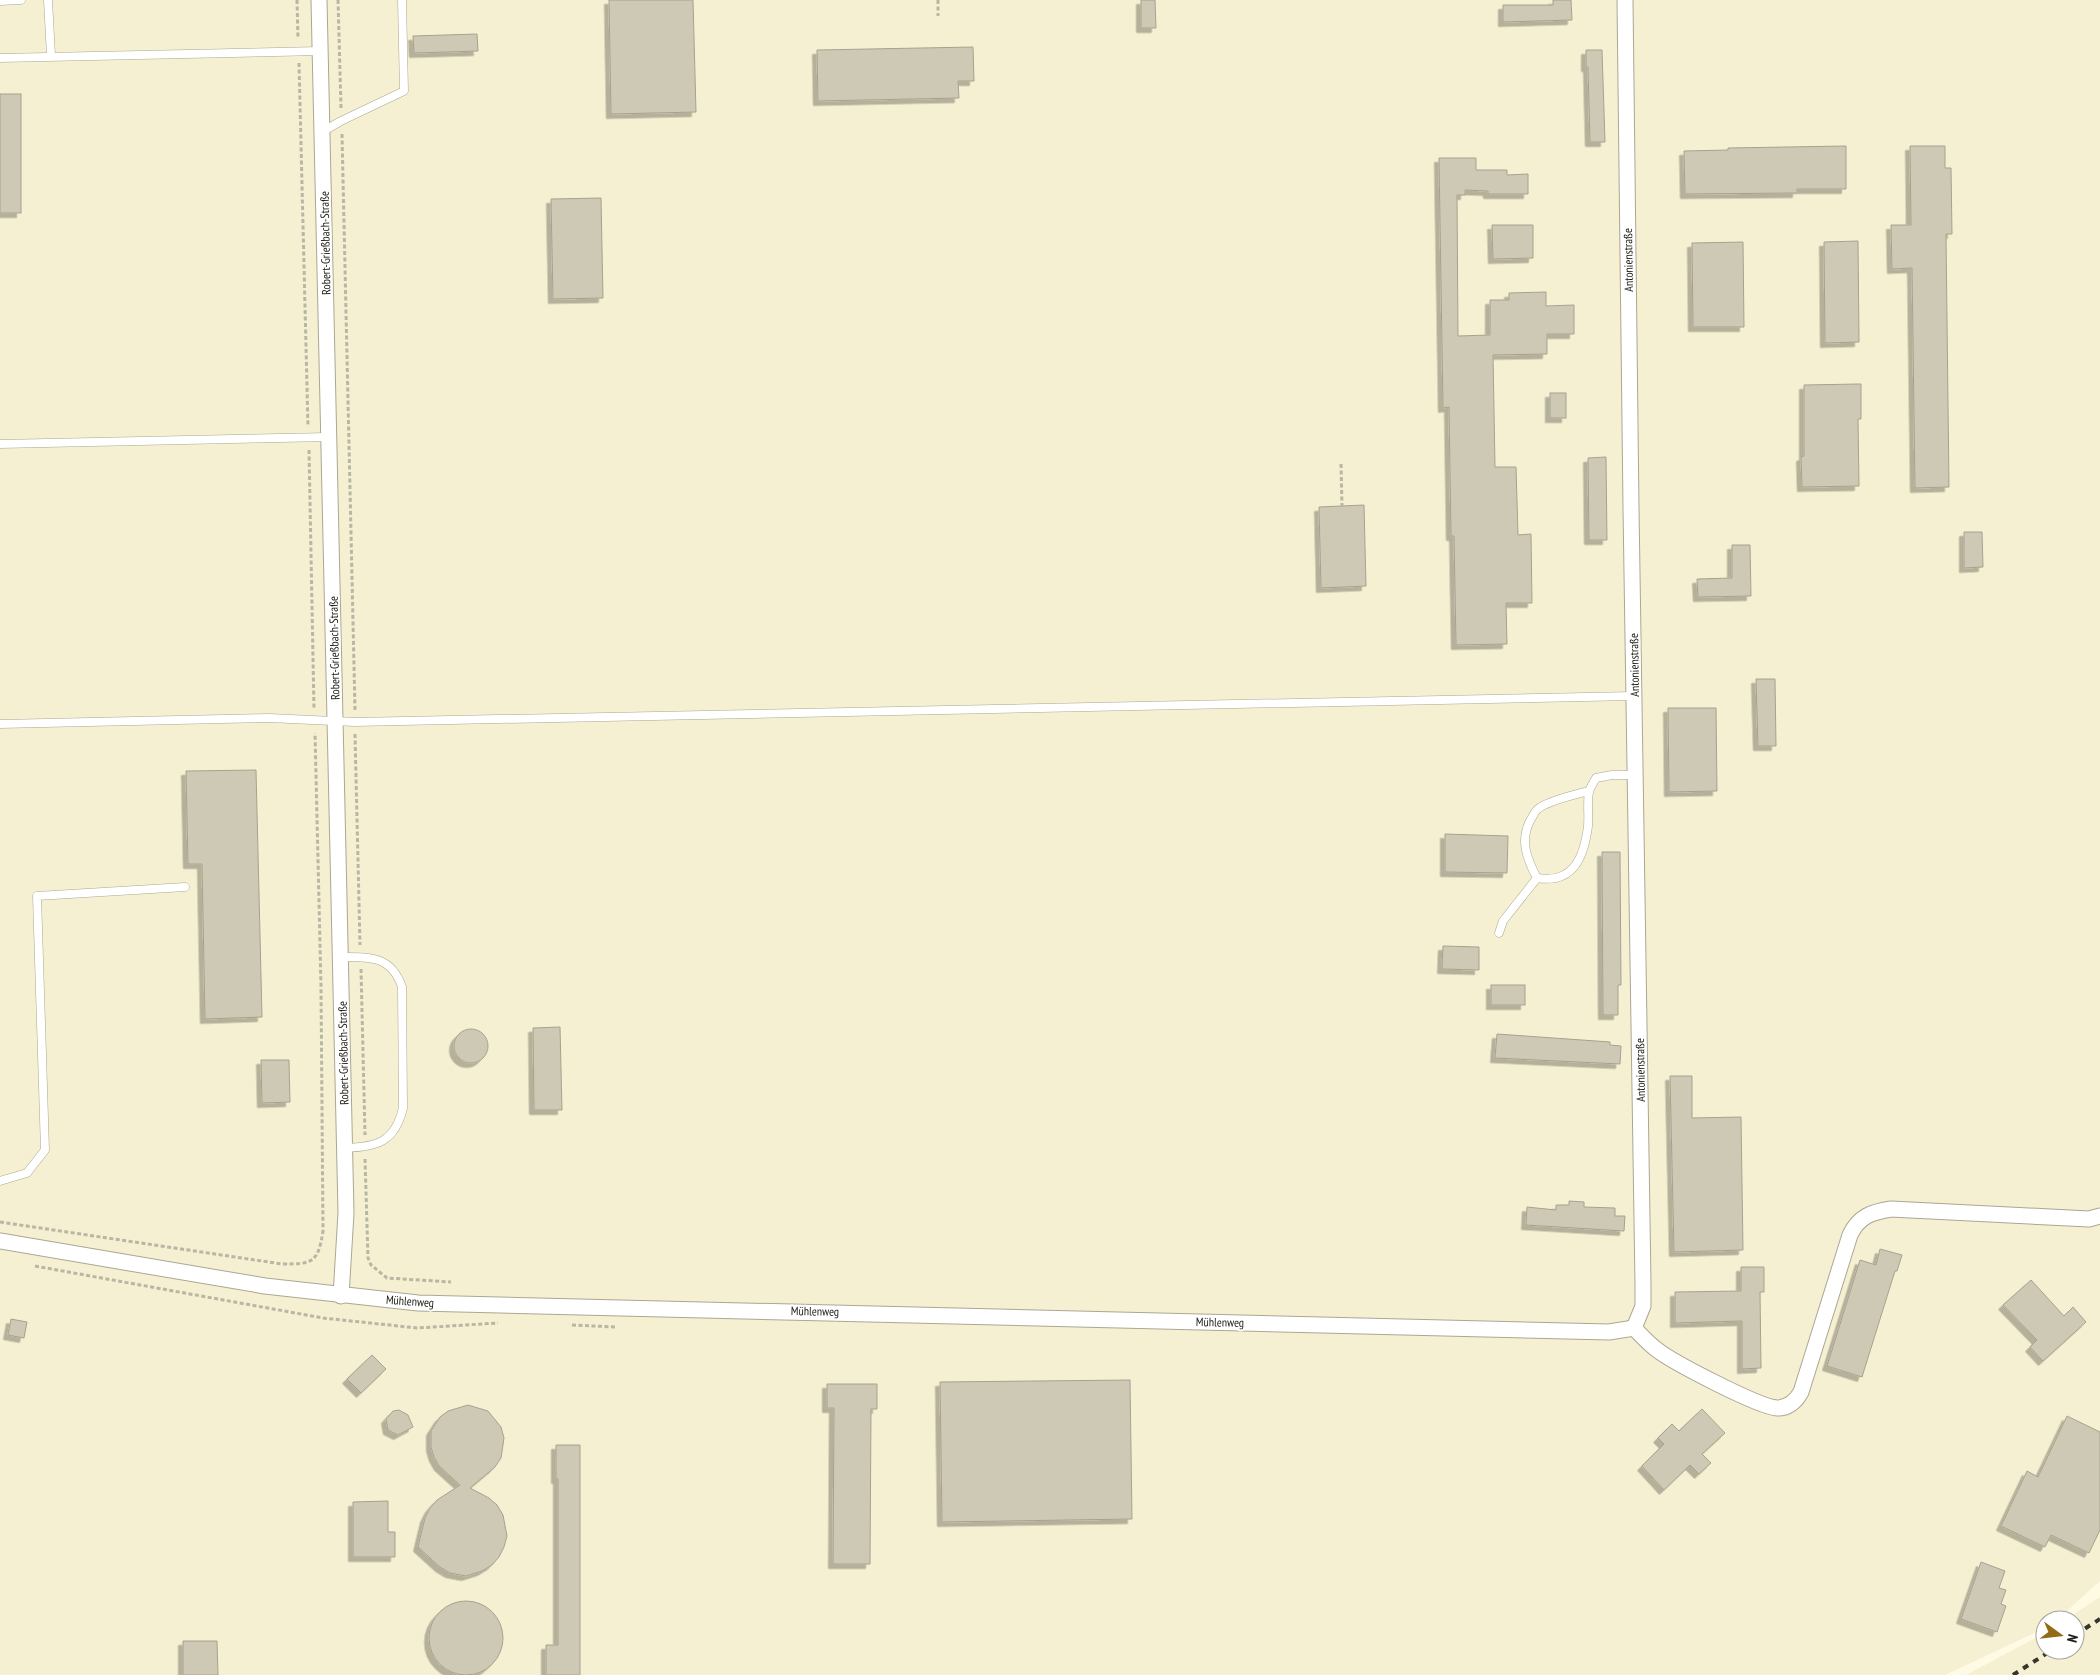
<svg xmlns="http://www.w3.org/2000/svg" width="2100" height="1675" viewBox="0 0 2100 1675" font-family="'PT Sans Narrow',sans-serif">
<defs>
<filter id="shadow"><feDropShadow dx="-4.5" dy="4.5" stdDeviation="0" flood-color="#0004"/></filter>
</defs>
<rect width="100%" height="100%" fill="#fefae4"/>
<g fill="#f5f0d2">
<polygon points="0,0 2100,0 2100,1581 2057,1620 2045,1620 2045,1628 1945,1675 0,1675"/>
<polygon points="2100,1597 2100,1675 1966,1675 2045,1633 2045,1650 2075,1650 2075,1620 2065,1620"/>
</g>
<g fill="#cec9b5" stroke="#a6a28e" filter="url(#shadow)">
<polygon points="609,0 693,0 696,112 611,114"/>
<polygon points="1141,0 1155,0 1156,28 1141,28"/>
<polygon points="1553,0 1571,0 1572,20 1503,22 1503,5 1553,5"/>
<polygon points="477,34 478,51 414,53 413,36"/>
<polygon points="973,47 974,81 958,81 959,98 818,101 817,50"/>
<polygon points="1586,50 1602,50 1605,142 1590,142 1588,67 1586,67"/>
<rect x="0" y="94" width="21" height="119"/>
<polygon points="1846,146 1846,189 1797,189 1797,193 1685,194 1684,151 1728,150 1728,148"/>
<polygon points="1910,146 1945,146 1945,168 1951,168 1952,234 1946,234 1949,487 1915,488 1912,268 1892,269 1891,225 1911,225"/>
<polygon points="1439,158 1476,158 1476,170 1507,170 1507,175 1528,174 1528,194 1488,194 1488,191 1465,190 1465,195 1457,195 1458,336 1490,335 1490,300 1509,300 1509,293 1546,292 1546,306 1574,305 1574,334 1547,334 1547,354 1493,355 1495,467 1516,467 1518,535 1531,534 1532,603 1506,603 1507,644 1456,645 1454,536 1451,536 1449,407 1443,408"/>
<polygon points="601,198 603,298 553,299 551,199"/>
<polygon points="1492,225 1533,225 1533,258 1493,259"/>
<polygon points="1858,241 1859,342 1825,343 1824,242"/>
<polygon points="1743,242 1744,327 1693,327 1692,243"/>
<polygon points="1858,384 1861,384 1861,419 1858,419 1859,486 1802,487 1801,457 1804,456 1804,385"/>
<rect x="1550" y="393" width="16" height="25"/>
<polygon points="1606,457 1607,540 1589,540 1588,458"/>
<polygon points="1364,505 1366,586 1321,588 1319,507"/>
<polygon points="1964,532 1982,532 1983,567 1964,568"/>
<polygon points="1732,545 1750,545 1751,596 1698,597 1697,579 1732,578"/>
<polygon points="1756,679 1775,679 1776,746 1758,746"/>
<polygon points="1668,708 1716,708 1717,791 1669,792"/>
<polygon points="256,770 262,1017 205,1019 202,864 188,864 186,771"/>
<polygon points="1445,834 1508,836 1507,873 1445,872"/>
<polygon points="1602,852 1620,852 1621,985 1618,985 1618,1015 1603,1015"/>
<polygon points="1443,946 1479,947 1479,970 1442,969"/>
<rect x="1491" y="985" width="34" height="20"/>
<polygon points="560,1027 562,1110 534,1110 533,1028"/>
<circle cx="471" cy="1046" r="17"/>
<polygon points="1497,1034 1610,1042 1610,1045 1621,1046 1620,1064 1495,1058"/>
<polygon points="261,1060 289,1060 290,1102 262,1103"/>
<polygon points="1670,1076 1692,1076 1692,1118 1741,1117 1743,1250 1674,1252"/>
<polygon points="1569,1201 1584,1202 1584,1207 1615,1208 1615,1216 1625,1216 1624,1231 1526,1225 1527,1207 1556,1210 1556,1205 1569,1205"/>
<polygon points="1880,1249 1902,1255 1897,1271 1895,1271 1862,1377 1827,1366 1860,1260 1876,1265"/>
<polygon points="1741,1267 1764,1267 1764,1292 1760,1292 1761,1368 1742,1369 1742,1321 1675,1323 1675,1292 1741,1291"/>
<polygon points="2031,1280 2064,1316 2073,1307 2086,1322 2043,1361 2030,1347 2037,1340 2003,1305"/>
<polygon points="11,1319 27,1322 24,1338 8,1335"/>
<polygon points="372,1355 386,1369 361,1393 347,1379"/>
<polygon points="1130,1380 1132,1519 942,1522 940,1382"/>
<polygon points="827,1384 877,1384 877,1409 871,1409 870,1564 833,1564 834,1408 827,1408"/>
<polygon points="468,1405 488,1411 501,1427 504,1438 501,1458 495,1467 470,1488 489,1498 497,1505 503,1515 507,1536 504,1547 499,1557 492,1565 482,1571 466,1576 450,1573 440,1567 418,1547 425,1518 430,1508 437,1500 460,1485 439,1466 434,1457 431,1447 431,1431 440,1417 448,1411"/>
<polygon points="1702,1409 1725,1433 1702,1454 1711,1463 1699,1474 1690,1465 1664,1490 1642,1466 1664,1444 1658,1438 1672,1424 1679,1431"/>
<polygon points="399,1410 408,1415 413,1427 398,1435 388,1430 386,1419 393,1411"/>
<polygon points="2067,1416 2100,1432 2100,1530 2089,1553 2051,1535 2045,1547 2001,1526 2027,1471 2038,1477"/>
<polygon points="556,1445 580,1445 580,1675 546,1675 546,1645 558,1645 558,1479 556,1479"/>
<polygon points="388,1501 388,1532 395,1532 395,1557 353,1557 353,1502"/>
<polygon points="1981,1562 2005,1571 1999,1588 2006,1590 2001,1604 2006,1606 1997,1632 1961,1619"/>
<circle cx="466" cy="1638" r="37"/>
<polygon points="183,1641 217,1641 218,1675 183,1675"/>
</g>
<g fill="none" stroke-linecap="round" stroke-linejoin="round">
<defs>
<g id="service">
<polyline points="48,0 51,56"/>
<polyline points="0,1 21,0"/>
<polyline points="0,58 320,51"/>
<polyline points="322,132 341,121 404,91 402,0"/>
<polyline points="0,444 329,437"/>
<polyline points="0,724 269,718 355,722 1634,696"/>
<path d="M1589,791C1577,794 1547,801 1538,809C1535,811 1533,816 1531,819C1519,840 1527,859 1537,878C1573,884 1584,858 1588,826C1589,815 1587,803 1589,792C1590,787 1594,782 1596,778L1612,775H1635"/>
<polyline points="1499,933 1503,921 1537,878"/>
<path d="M340,957C369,957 391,955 402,987L403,1108C395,1142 377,1147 345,1148"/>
<polyline points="0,1181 27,1173 45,1150 37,896 185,887"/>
</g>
<g id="minor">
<polyline points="319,0 346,1213 341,1296"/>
<polyline points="1625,0 1631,508 1643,1284 1643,1306 1634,1328"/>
<polyline points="0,1241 265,1286 418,1303 1609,1332 1634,1328"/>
<path d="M1634,1328C1641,1335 1648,1343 1656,1349C1672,1362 1759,1407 1777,1408C1788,1408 1796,1401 1801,1392L1850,1235C1859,1216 1872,1212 1891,1209L2089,1219L2100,1216"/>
</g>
</defs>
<use href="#service" stroke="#aba793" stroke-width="9"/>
<use href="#minor" stroke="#aba793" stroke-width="17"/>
<g stroke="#b9b6a4" stroke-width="3" stroke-dasharray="4 2.5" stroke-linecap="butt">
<polyline points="297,0 298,39"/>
<polyline points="338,0 341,108"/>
<polyline points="938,0 938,16"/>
<polyline points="299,63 308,427"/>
<polyline points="342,134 355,710"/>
<polyline points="309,450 314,709"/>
<polyline points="1341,464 1342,506"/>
<polyline points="355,734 360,945"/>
<polyline points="361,969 365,1135"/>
<polyline points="365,1159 368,1258 371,1265 387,1278 451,1282"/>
<path d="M0,1222L282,1264C313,1264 318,1263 323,1231L321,987L315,733"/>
<polyline points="35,1266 323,1318 417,1328 498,1323"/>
<polyline points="572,1325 616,1327"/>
</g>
<use href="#service" stroke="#fff" stroke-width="8"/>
<use href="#minor" stroke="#fff" stroke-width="15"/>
<g stroke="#37362c" stroke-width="4" stroke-dasharray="6 6" stroke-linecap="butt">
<polyline points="2075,1635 2100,1619"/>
<polyline points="2013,1675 2052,1650"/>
</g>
</g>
<g text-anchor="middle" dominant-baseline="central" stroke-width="4" stroke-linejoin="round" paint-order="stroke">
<g font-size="12" fill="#1c1b13" stroke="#fff">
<text transform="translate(325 243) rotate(-91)">Robert-Grießbach-Straße</text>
<text transform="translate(1628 260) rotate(-91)">Antonienstraße</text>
<text transform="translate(334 648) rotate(-91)">Robert-Grießbach-Straße</text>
<text transform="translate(1634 665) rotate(-91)">Antonienstraße</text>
<text transform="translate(343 1053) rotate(-91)">Robert-Grießbach-Straße</text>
<text transform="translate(1640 1070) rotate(-91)">Antonienstraße</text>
<text transform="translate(410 1301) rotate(4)">Mühlenweg</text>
<text transform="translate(815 1311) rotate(1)">Mühlenweg</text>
<text transform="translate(1220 1322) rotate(1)">Mühlenweg</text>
</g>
</g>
<g transform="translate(2060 1635) rotate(105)"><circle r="24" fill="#ffffff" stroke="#a4a4a1"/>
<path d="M0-4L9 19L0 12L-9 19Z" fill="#936b14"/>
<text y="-8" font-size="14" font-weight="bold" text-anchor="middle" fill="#1c1b13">N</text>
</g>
</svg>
